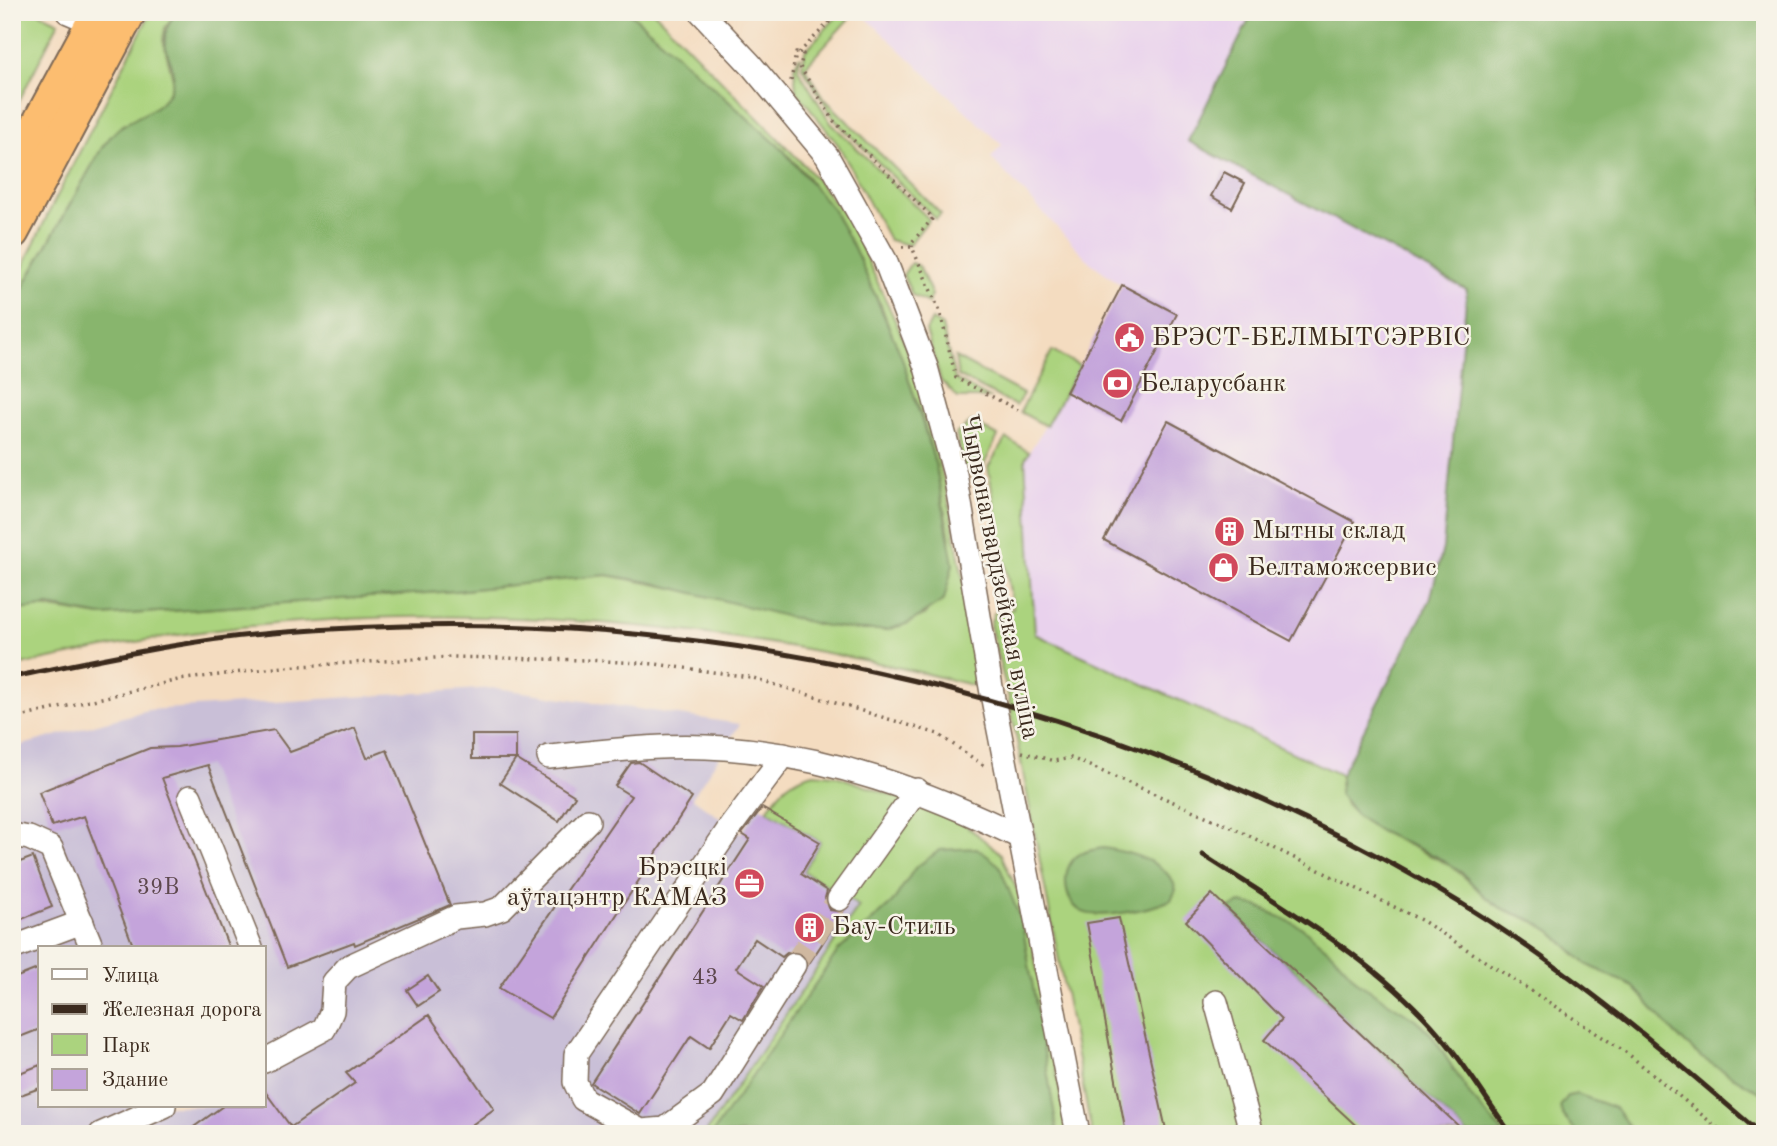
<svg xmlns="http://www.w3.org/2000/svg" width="1777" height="1146" viewBox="0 0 1777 1146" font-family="'Old Standard TT',serif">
<rect width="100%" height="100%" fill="#f7f3e8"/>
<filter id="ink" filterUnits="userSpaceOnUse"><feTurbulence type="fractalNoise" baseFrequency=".0143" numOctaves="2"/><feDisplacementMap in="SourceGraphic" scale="14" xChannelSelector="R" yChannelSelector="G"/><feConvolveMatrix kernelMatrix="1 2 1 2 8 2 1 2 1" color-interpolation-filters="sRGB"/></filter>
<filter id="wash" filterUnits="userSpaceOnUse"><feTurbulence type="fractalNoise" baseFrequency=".00686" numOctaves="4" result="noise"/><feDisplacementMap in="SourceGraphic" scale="28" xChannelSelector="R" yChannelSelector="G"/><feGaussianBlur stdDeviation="1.57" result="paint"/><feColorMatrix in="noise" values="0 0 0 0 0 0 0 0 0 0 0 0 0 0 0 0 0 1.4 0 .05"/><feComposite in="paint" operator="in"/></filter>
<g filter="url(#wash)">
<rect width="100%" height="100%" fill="#f4dcc0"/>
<polygon fill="#e9d2ed" points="860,12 1253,12 1188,142 1467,289 1443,548 1430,600 1341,775 1035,634 1025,459 1066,392 1122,285 1091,263 991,158 1002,145"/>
<path fill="#c9bfd7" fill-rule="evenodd" d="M496,688L740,724L692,798L741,833L758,805L820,842L803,871L860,905L705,1134H12V748L148,710ZM40,948H264V1106H40Z"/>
<g fill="#abd37e" stroke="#737e4e" stroke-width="2">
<polygon points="19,12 38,12 59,22 16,107 12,105 12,52"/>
<polygon points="151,12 176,12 165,28 163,40 173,79 170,91 160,105 103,146 12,307 12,290 49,212"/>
<path d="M629,12H654L805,166L849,220L900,331L921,391L946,489L984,688C735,623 472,599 216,630C147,638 79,653 12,667V611C43,603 70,612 101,616L455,591L607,575L887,630L926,614L950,539L936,466L921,413L881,305L807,176L783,150Z"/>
<polygon points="841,12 855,12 805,67 825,99 941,214 936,219 836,121 802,67 805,51"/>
<polygon points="800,56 798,69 831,123 929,219 909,245 889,240 839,146 796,90 794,66"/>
<polygon points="911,263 919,266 932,295 928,303 912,295 903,275"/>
<polygon points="932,320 942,326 955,379 989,398 958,398 941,381 926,331"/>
<polygon points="1052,351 1080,366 1046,426 1020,412"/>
<polygon points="955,357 1023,394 1016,406 958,376"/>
<polygon points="972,422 998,436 980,473 965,472 956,434"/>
<polygon points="1006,438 1029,452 1025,459 1035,634 1341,775 1339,785 1346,805 1356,815 1379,831 1450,865 1501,908 1536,922 1552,932 1586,964 1634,987 1676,1035 1702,1058 1765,1095 1765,1134 1092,1134 1009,699 990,625 994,613 1013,609 988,467"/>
<path d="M814,773L834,775L957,818L1001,854L1025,908L1068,1134H705L859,906L803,871L820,842L767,810C781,790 789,779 814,773Z"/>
</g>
<g fill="#88b56d" stroke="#627046" stroke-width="2">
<path d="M176,12H629L783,150L832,208L858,256L901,355L936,466L953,564L944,600L909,623L887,630H858L821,625L649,582L607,575L455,591L101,616L49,606L12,611V307L103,146C108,140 112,134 118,129C135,115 160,112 170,90C184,60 148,51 176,12Z"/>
<polygon points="1253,12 1765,12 1765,1095 1702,1058 1676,1035 1634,987 1586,964 1552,932 1536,922 1501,908 1484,896 1462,873 1437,857 1379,831 1356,815 1340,794 1341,775 1430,600 1443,548 1467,290 1188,141"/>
<polygon points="977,848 999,865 1022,923 1058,1134 712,1134 838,951 892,903 915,868 940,850"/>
<path d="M1103,848C1129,852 1169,861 1176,890L1171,900C1153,908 1096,922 1079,910C1063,898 1061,869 1077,856C1084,850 1094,850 1103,848Z"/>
<polygon points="1240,903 1257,906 1301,927 1333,954 1360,984 1415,1019 1431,1034 1472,1098 1504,1134 1467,1134 1228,909"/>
<polygon points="1577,1094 1615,1108 1635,1134 1578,1134 1563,1116 1560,1107 1568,1096"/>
</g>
<g id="blocks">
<g fill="#c4a4db">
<polygon points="1224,172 1245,183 1232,208 1211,196"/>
<polygon points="1122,285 1177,314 1121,421 1066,392"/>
<polygon points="1168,421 1355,522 1291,641 1104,540"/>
<polygon points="355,728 367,758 387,750 450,905 355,945 354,942 287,967 208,765 162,778 229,948 134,948 84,816 52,826 39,792 150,748 177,747 274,730 290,752"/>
<rect x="472" y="735" width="44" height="24"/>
<polygon points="516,759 575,796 559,821 500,783"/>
<polygon points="639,762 692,798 550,1018 499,988 631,796 615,786 631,763"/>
<polygon points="762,808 820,842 801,874 827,891 825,898 830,910 843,912 808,965 801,953 788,952 782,957 755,939 736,968 764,986 743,1020 731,1013 709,1048 691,1036 640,1114 591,1083 750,839 742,834"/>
<polygon points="33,857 52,907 12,923 12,865"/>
<polygon points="1212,894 1228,909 1467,1134 1365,1134 1264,1040 1282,1019 1186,921"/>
<polygon points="1119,918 1167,1134 1126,1134 1087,923"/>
<polygon points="40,968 40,1029 12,1040 12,979"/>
<polygon points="428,976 439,992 418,1006 407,990"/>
<polygon points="429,1015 494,1109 459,1134 184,1134 223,1106 264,1106 264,1090 291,1127 355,1083 346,1073"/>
<polygon points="40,1065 40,1088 12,1098 12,1076"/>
</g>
</g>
</g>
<g filter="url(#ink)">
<use href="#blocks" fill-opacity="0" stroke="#7c6857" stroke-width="2"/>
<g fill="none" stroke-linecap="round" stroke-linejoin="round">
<polyline stroke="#cfb8a0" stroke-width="23" stroke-dasharray="23 11" stroke-linecap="butt" points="794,965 839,899"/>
<defs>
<g id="minor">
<polyline points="68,12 106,28"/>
<polyline points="701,12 751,65 827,156 885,260 926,367 955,474 993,699 1078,1134"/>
<polyline points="784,755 731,826 576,1054 575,1082 583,1099 641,1131 665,1129 713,1094 794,965"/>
<path d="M549,757C607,751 666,743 725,748C830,756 926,791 1020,837"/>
<polyline points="190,797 251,948"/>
<polyline points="12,835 29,838 51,848 92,948"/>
<polyline points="839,899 917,790"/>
<polyline points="12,948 82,922"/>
<polyline points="1216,1002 1252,1134"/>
<polyline points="264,1061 324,1029 332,1011 334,982 348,967 456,917 485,914 502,908 588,821"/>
<polyline points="101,1134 164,1106"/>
</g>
<g id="highway">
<polyline points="12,173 99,12"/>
<polyline points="12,232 129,12"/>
</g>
</defs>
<use href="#minor" stroke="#7c6857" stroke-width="26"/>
<use href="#highway" stroke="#7c6857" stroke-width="37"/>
<g stroke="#7c6857" stroke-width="3.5" stroke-dasharray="2 5" stroke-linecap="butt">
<polyline points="799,53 839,12"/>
<polyline points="791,81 796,53 803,54 800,67 834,121 933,218 912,242 912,247"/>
<polyline points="902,247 912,247 940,312 956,378 1018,410"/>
<polyline points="12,279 23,255"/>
<polyline points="12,719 178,680 283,667 451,657 587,660 655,664 750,677 938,734 986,767"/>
<polyline points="1022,752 1054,761 1071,758 1229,826 1423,921 1627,1053 1725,1134"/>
</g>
<use href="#minor" stroke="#fff" stroke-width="23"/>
<use href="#highway" stroke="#fcbd6f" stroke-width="33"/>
<g stroke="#3b2a1e" stroke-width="5">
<path d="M12,677C98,660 186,640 273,633C678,598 1086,686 1437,889C1554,957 1660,1046 1761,1134"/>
<path d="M1203,855C1280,905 1361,951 1424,1017C1457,1051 1483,1095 1511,1134"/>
</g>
</g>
</g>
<defs>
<symbol id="civic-disc" viewBox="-11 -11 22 22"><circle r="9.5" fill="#d1495b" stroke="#f7f3e8"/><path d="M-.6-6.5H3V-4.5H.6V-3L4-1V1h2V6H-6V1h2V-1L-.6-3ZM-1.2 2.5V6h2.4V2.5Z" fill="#fff"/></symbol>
<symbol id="bank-disc" viewBox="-11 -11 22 22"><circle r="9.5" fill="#d1495b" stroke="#f7f3e8"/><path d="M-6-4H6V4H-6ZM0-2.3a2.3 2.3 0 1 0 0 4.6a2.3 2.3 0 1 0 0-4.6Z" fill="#fff"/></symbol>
<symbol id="building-disc" viewBox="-11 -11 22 22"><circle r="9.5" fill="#d1495b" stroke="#f7f3e8"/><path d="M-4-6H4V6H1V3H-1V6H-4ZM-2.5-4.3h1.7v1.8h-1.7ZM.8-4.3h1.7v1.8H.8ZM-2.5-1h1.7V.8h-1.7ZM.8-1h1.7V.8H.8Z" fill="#fff"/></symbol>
<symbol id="shop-disc" viewBox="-11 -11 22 22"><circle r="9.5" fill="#d1495b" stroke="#f7f3e8"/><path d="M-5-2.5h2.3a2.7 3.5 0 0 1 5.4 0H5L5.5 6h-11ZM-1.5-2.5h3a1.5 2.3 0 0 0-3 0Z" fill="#fff"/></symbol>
<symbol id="office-disc" viewBox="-11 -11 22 22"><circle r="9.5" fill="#d1495b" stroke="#f7f3e8"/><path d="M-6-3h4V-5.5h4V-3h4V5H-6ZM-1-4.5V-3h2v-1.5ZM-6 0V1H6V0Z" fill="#fff"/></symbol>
</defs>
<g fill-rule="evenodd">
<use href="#civic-disc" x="1112" y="320" width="35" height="35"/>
<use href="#bank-disc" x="1100" y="366" width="35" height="35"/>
<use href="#building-disc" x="1212" y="514" width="35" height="35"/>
<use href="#shop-disc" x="1206" y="550" width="35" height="35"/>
<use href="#office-disc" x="732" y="866" width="35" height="35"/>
<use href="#building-disc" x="792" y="910" width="35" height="35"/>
</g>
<g text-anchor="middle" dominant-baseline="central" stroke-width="5" stroke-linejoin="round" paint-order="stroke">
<g font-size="23" fill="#5d484d">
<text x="158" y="887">39В</text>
<text x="705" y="977">43</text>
</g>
<g font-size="26" fill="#3b2a1e" stroke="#f7f3e8" text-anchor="start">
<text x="1152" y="338">БРЭСТ-БЕЛМЫТСЭРВІС</text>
<text x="1140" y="384">Беларусбанк</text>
<text x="1252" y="531">Мытны склад</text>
<text x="1247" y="568">Белтаможсервис</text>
<text x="727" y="868" text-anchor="end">Брэсцкі<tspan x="727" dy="30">аўтацэнтр КАМАЗ</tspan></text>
<text x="832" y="927">Бау-Стиль</text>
</g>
<g font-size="26" fill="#3b2a1e" stroke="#f7f3e8">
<text transform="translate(999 577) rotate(79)">Чырвонагвардзейская вуліца</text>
</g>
</g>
<rect width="1777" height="1146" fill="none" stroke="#f7f3e8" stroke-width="42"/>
<rect x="38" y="946" width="228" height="161" fill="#f7f3e8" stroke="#aca397" stroke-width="2"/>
<rect x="52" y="969" width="35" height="10" fill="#ffffff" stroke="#aca397" stroke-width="2"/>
<text x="102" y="982" font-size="21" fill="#3b2a1e">Улица</text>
<rect x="52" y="1004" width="35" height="10" fill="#3b2a1e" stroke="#aca397" stroke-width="2"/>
<text x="102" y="1016" font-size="21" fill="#3b2a1e">Железная дорога</text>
<rect x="52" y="1034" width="35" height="21" fill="#abd37e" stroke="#aca397" stroke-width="2"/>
<text x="102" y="1052" font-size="21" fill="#3b2a1e">Парк</text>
<rect x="52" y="1069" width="35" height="21" fill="#c4a4db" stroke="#aca397" stroke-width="2"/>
<text x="102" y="1086" font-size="21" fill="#3b2a1e">Здание</text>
</svg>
